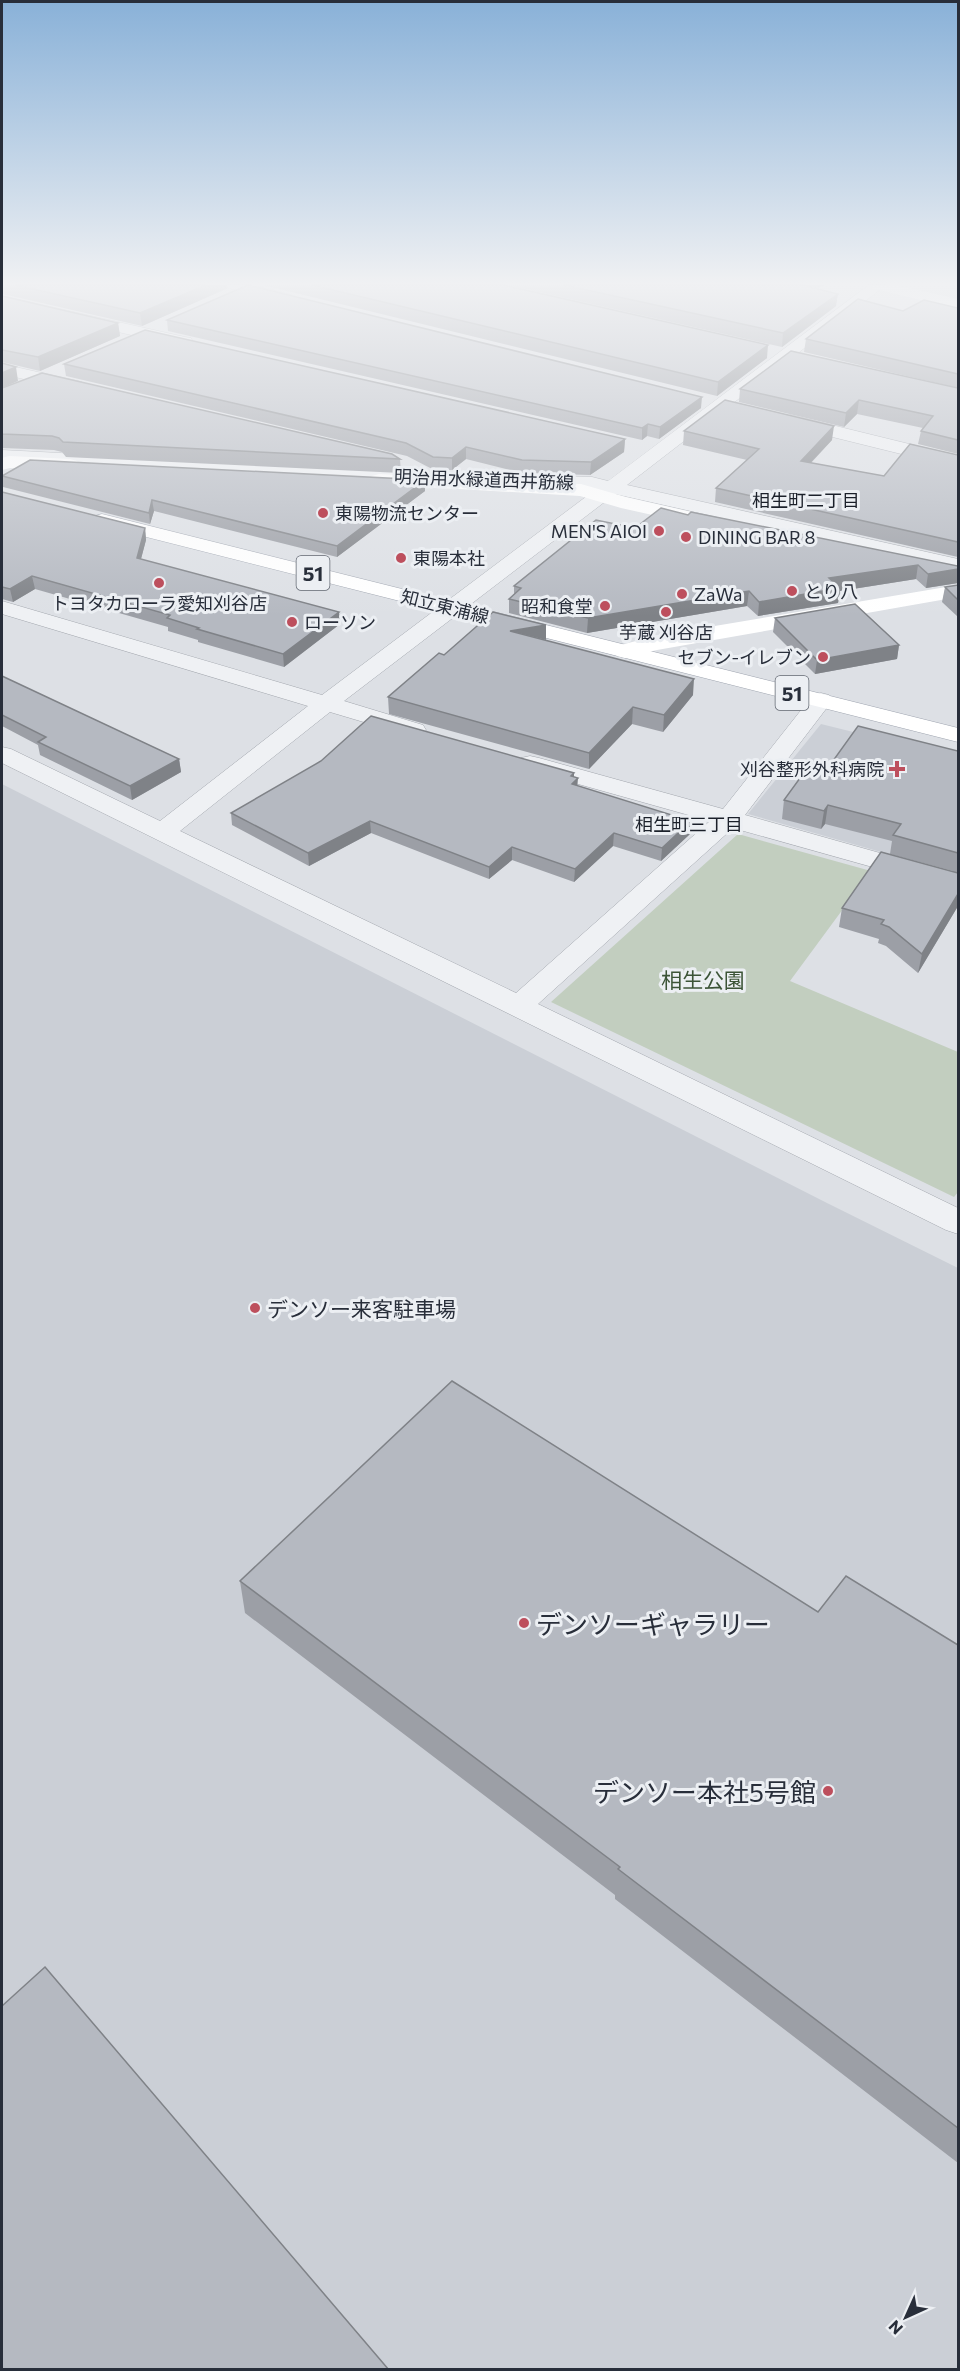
<svg xmlns="http://www.w3.org/2000/svg" width="960" height="2371" viewBox="0 0 960 2371" font-family="Commissioner,'Noto Sans JP',sans-serif">
<rect width="100%" height="100%" fill="#dde0e5"/>
<g fill="#cbcfd6">
<polygon points="821,724 958,758 958,874 748,814"/>
<polygon points="2,784 827,1203 958,1268 958,2369 2,2369"/>
</g>
<polygon fill="#c2cebf" points="738,834 871,871 790,981 958,1052 958,1192 954,1197 551,1002"/>
<g fill="none" stroke-linecap="round" stroke-linejoin="round">
<defs>
<g id="street">
<polygon points="227,285 252,285 292,295 294,298 286,303 229,288"/>
<polygon points="869,285 886,285 627,485 958,559 958,571 615,494 344,701 423,725 426,730 423,735 414,737 330,712 180,831 516,993 710,821 521,768 518,763 521,758 530,756 539,758 723,809 813,695 821,693 829,695 833,700 829,705 745,815 958,875 958,891 733,828 538,1004 958,1208 958,1234 946,1230 2,763 2,747 11,749 160,821 308,706 2,614 2,601 322,695 595,490 387,482 2,462 2,450 387,470 592,477 608,481"/>
<polygon points="2,296 185,337 191,338 193,342 191,346 185,347 2,306"/>
<polygon points="2,364 82,382 85,386 82,390 76,391 2,374"/>
<polygon points="791,415 958,456 958,468 784,425 782,421 784,417"/>
</g>
<polygon id="primary" points="102,514 958,728 958,742 95,524 92,520 95,516"/>
</defs>
<use href="#street" stroke="#a3a7ae" stroke-width="1"/>
<use href="#primary" stroke="#9ea4af" stroke-width="1"/>
<use href="#street" fill="#eff1f4" fill-rule="evenodd"/>
<g fill="#fff" fill-rule="evenodd">
<polygon points="869,285 895,285 958,299 958,309 871,288"/>
<polygon points="9,456 70,459 77,461 80,465 77,469 70,471 10,468 2,470 2,458"/>
<polygon points="379,474 581,484 626,497 709,516 712,520 709,524 702,526 621,508 580,496 372,484 369,480 372,476"/>
<polygon points="958,585 958,597 657,650 625,658 617,656 614,651 617,646 655,636"/>
</g>
<use href="#primary" fill="#fff" fill-rule="evenodd"/>
</g>
<g fill="#9c9fa6">
<polygon points="2,285 227,285 228,288 142,326 3,294 2,295"/>
<polygon points="263,285 503,285 767,358 717,396"/>
<polygon points="508,285 825,285 817,288 836,306 782,347"/>
<polygon points="2,296 118,323 120,336 40,371 2,362"/>
<polygon points="958,308 958,388 804,352 806,339 903,311"/>
<polygon points="167,320 701,408 659,439 647,436 642,440 168,331"/>
<polygon points="64,364 625,439 624,452 590,475 522,473 466,459 452,470 434,470 407,456 66,376"/>
<polygon points="2,388 400,459 401,473 66,457 62,452 54,450 2,448"/>
<polygon points="958,388 958,454 918,444 921,431 923,428 857,414 844,427 739,402 740,389"/>
<polygon points="684,431 832,440 811,463 884,476 958,455 958,557 715,502 716,488 747,460 683,445"/>
<polygon points="2,476 425,480 425,491 337,557 154,511 150,524 3,487"/>
<polygon points="2,492 145,528 146,540 141,559 340,624 284,667 198,642 198,640 168,631 168,627 35,589 13,602 2,599"/>
<polygon points="688,515 958,566 958,584 958,583 926,588 916,579 840,591 838,603 758,616 747,606 587,633 509,613 509,599 514,594 514,586 635,528"/>
<polygon points="958,585 958,617 942,602 945,587"/>
<polygon points="775,618 899,645 897,659 815,674 773,632"/>
<polygon points="546,640 693,695 663,732 632,724 589,769 389,714 388,697 444,655"/>
<polygon points="2,676 179,759 181,772 132,800 40,755 38,745 2,726"/>
<polygon points="958,751 958,906 918,973 886,946 878,943 879,939 839,927 842,908 953,871 890,854 892,841 825,824 821,829 782,819 784,800 825,772"/>
<polygon points="574,773 574,777 577,786 690,834 661,861 613,846 574,882 512,860 489,879 371,833 309,866 232,825 231,813"/>
<polygon points="240,1581 818,1612 958,1645 958,2163 615,1899 615,1895 245,1613"/>
</g>
<g fill="#7f8287">
<polygon points="206,285 227,285 228,288 142,326 140,313"/>
<polygon points="800,285 825,285 798,297"/>
<polygon points="838,294 836,306 782,347 783,333"/>
<polygon points="118,323 120,336 40,371 38,357"/>
<polygon points="768,345 767,358 717,396 718,382"/>
<polygon points="16,367 18,381 2,388 2,373"/>
<polygon points="702,397 701,408 659,439 660,427"/>
<polygon points="859,400 857,414 844,427 846,413"/>
<polygon points="648,424 647,436 642,440 642,428"/>
<polygon points="834,426 832,440 799,475 801,461"/>
<polygon points="625,439 624,452 590,475 591,462"/>
<polygon points="466,447 466,459 452,470 452,458"/>
<polygon points="425,480 425,491 337,557 337,546"/>
<polygon points="152,500 154,511 150,524 149,513"/>
<polygon points="145,528 146,540 138,570 137,558"/>
<polygon points="918,565 916,579 840,591 838,603 758,616 759,602 829,578"/>
<polygon points="958,569 958,583 926,588 928,574"/>
<polygon points="32,576 35,589 13,602 10,589"/>
<polygon points="749,591 747,606 587,633 588,618"/>
<polygon points="339,612 340,624 284,667 283,654"/>
<polygon points="546,625 546,640 510,631"/>
<polygon points="899,645 897,659 815,674 817,660"/>
<polygon points="694,679 693,695 663,732 664,715"/>
<polygon points="633,707 632,724 589,769 589,753"/>
<polygon points="179,759 181,772 132,800 130,786"/>
<polygon points="574,773 574,782 578,778 577,790 571,796 571,776"/>
<polygon points="828,805 825,824 821,829 824,811"/>
<polygon points="370,821 371,833 309,866 308,853"/>
<polygon points="691,821 690,834 661,861 662,848"/>
<polygon points="614,833 613,846 574,882 575,869"/>
<polygon points="512,847 512,860 489,879 489,867"/>
<polygon points="958,894 958,906 918,973 922,954"/>
</g>
<g fill="#b5b9c1" stroke="#7f8287" stroke-width="1.5">
<polygon points="15,285 206,285 140,313"/>
<polygon points="248,285 702,397 660,427 648,424 642,428 167,320"/>
<polygon points="312,285 503,285 768,345 718,382"/>
<polygon points="564,285 802,285 838,294 783,333"/>
<polygon points="2,296 118,323 38,357 2,350"/>
<polygon points="858,299 903,311 924,300 958,308 958,374 806,339"/>
<polygon points="145,330 625,439 591,462 522,460 466,447 452,458 433,457 406,443 64,364"/>
<polygon points="791,351 958,388 958,440 921,431 933,416 859,400 846,413 740,389"/>
<polygon points="2,363 16,367 2,373"/>
<polygon points="42,373 392,454 400,459 63,442 59,438 52,436 2,434 2,388"/>
<polygon points="725,400 834,426 801,461 884,476 910,444 958,455 958,542 716,488 759,449 684,431"/>
<polygon points="30,460 425,480 337,546 152,500 149,513 2,476"/>
<polygon points="2,492 145,528 137,558 339,612 283,654 197,629 199,628 167,618 170,615 32,576 10,589 2,587"/>
<polygon points="661,508 688,515 691,512 958,566 958,569 928,574 918,565 829,578 840,588 759,602 749,591 588,618 509,599 521,588 514,586 596,520 635,528"/>
<polygon points="958,585 958,600 945,587"/>
<polygon points="855,604 899,645 817,660 775,618"/>
<polygon points="493,612 546,625 510,631 694,679 664,715 633,707 589,753 388,697 439,653 444,655"/>
<polygon points="2,676 179,759 130,786 38,742 46,737 2,715"/>
<polygon points="371,716 574,773 571,776 578,778 572,784 691,821 662,848 614,833 575,869 512,847 489,867 370,821 308,853 231,813 321,761"/>
<polygon points="858,726 958,751 958,853 893,835 901,824 828,805 824,811 784,800 808,767 825,772"/>
<polygon points="881,852 958,873 958,894 922,954 889,927 881,924 884,920 842,908"/>
<polygon points="452,1381 818,1612 846,1576 958,1645 958,2128 618,1869 620,1867 240,1581"/>
<polygon points="45,1967 389,2370 2,2370 2,2006"/>
</g>
<linearGradient id="sky" x2="0" y2="1"><stop stop-color="#89b1d8"/><stop offset="0.46" stop-color="#f0f1f3"/><stop offset="1" stop-color="#f0f1f3" stop-opacity="0"/></linearGradient>
<rect width="960" height="616" fill="url(#sky)"/>
<g fill="#bd4f5d" stroke="#eceff3" stroke-width="2">
<circle cx="323" cy="513" r="6"/>
<circle cx="659" cy="531" r="6"/>
<circle cx="686" cy="537" r="6"/>
<circle cx="401" cy="558" r="6"/>
<circle cx="159" cy="583" r="6"/>
<circle cx="792" cy="591" r="6"/>
<circle cx="682" cy="594" r="6"/>
<circle cx="605" cy="606" r="6"/>
<circle cx="666" cy="612" r="6"/>
<circle cx="292" cy="622" r="6"/>
<circle cx="823" cy="657" r="6"/>
<path d="M894 760h6v6h6v6h-6v6h-6v-6h-6v-6h6z"/>
<circle cx="255" cy="1308" r="6"/>
<circle cx="524" cy="1623" r="6"/>
<circle cx="828" cy="1791" r="6"/>
</g>
<g text-anchor="middle" dominant-baseline="central" stroke-width="6" stroke-linejoin="round" paint-order="stroke">
<g font-size="18" fill="#282e3a" stroke="#eceff3">
<text transform="translate(484 479) rotate(2)">明治用水緑道西井筋線</text>
<text transform="translate(445 606) rotate(14)">知立東浦線</text>
</g>
<g font-size="18" fill="#1b202a" stroke="#eceff3">
<text x="806" y="500">相生町二丁目</text>
<text x="689" y="824">相生町三丁目</text>
</g>
<g font-size="18" fill="#282e3a" stroke="#eceff3" text-anchor="start">
<text x="335" y="513">東陽物流センター</text>
<text x="647" y="531" text-anchor="end">MEN'S AIOI</text>
<text x="698" y="537">DINING BAR 8</text>
<text x="413" y="558">東陽本社</text>
<text x="804" y="591">とり八</text>
<text x="694" y="594">ZaWa</text>
<text x="159" y="603" text-anchor="middle">トヨタカローラ愛知刈谷店</text>
<text x="593" y="606" text-anchor="end">昭和食堂</text>
<text x="304" y="622">ローソン</text>
<text x="666" y="632" text-anchor="middle">芋蔵 刈谷店</text>
<text x="811" y="657" text-anchor="end">セブン-イレブン</text>
<text x="884" y="769" text-anchor="end">刈谷整形外科病院</text>
</g>
<g fill="#eceff3" stroke="#636872" stroke-width="1.5">
<rect x="296.5" y="556" width="33" height="34" rx="4.5"/>
<rect x="775.5" y="676" width="33" height="34" rx="4.5"/>
</g>
<g font-size="20" font-weight="bold" fill="#282e3a">
<text x="313" y="573">51</text>
<text x="792" y="693">51</text>
</g>
<g font-size="21" fill="#3c5437" stroke="#eceff3">
<text x="703" y="979">相生公園</text>
</g>
<g font-size="21" fill="#282e3a" stroke="#eceff3" text-anchor="start">
<text x="267" y="1308">デンソー来客駐車場</text>
</g>
<g font-size="26" fill="#282e3a" stroke="#eceff3" text-anchor="start">
<text x="536" y="1623">デンソーギャラリー</text>
<text x="816" y="1791" text-anchor="end">デンソー本社5号館</text>
</g>
</g>
<rect width="960" height="2371" fill="none" stroke="#282e3a" stroke-width="6"/>
<g transform="translate(906 2317) rotate(225)" stroke="#eceff3" stroke-width="4.5" paint-order="stroke">
<path d="M0-4.5L10 22L0 15L-10 22Z" fill="#282e3a"/>
<text y="-9" font-size="16" font-weight="bold" text-anchor="middle" fill="#282e3a">N</text>
</g>
</svg>
